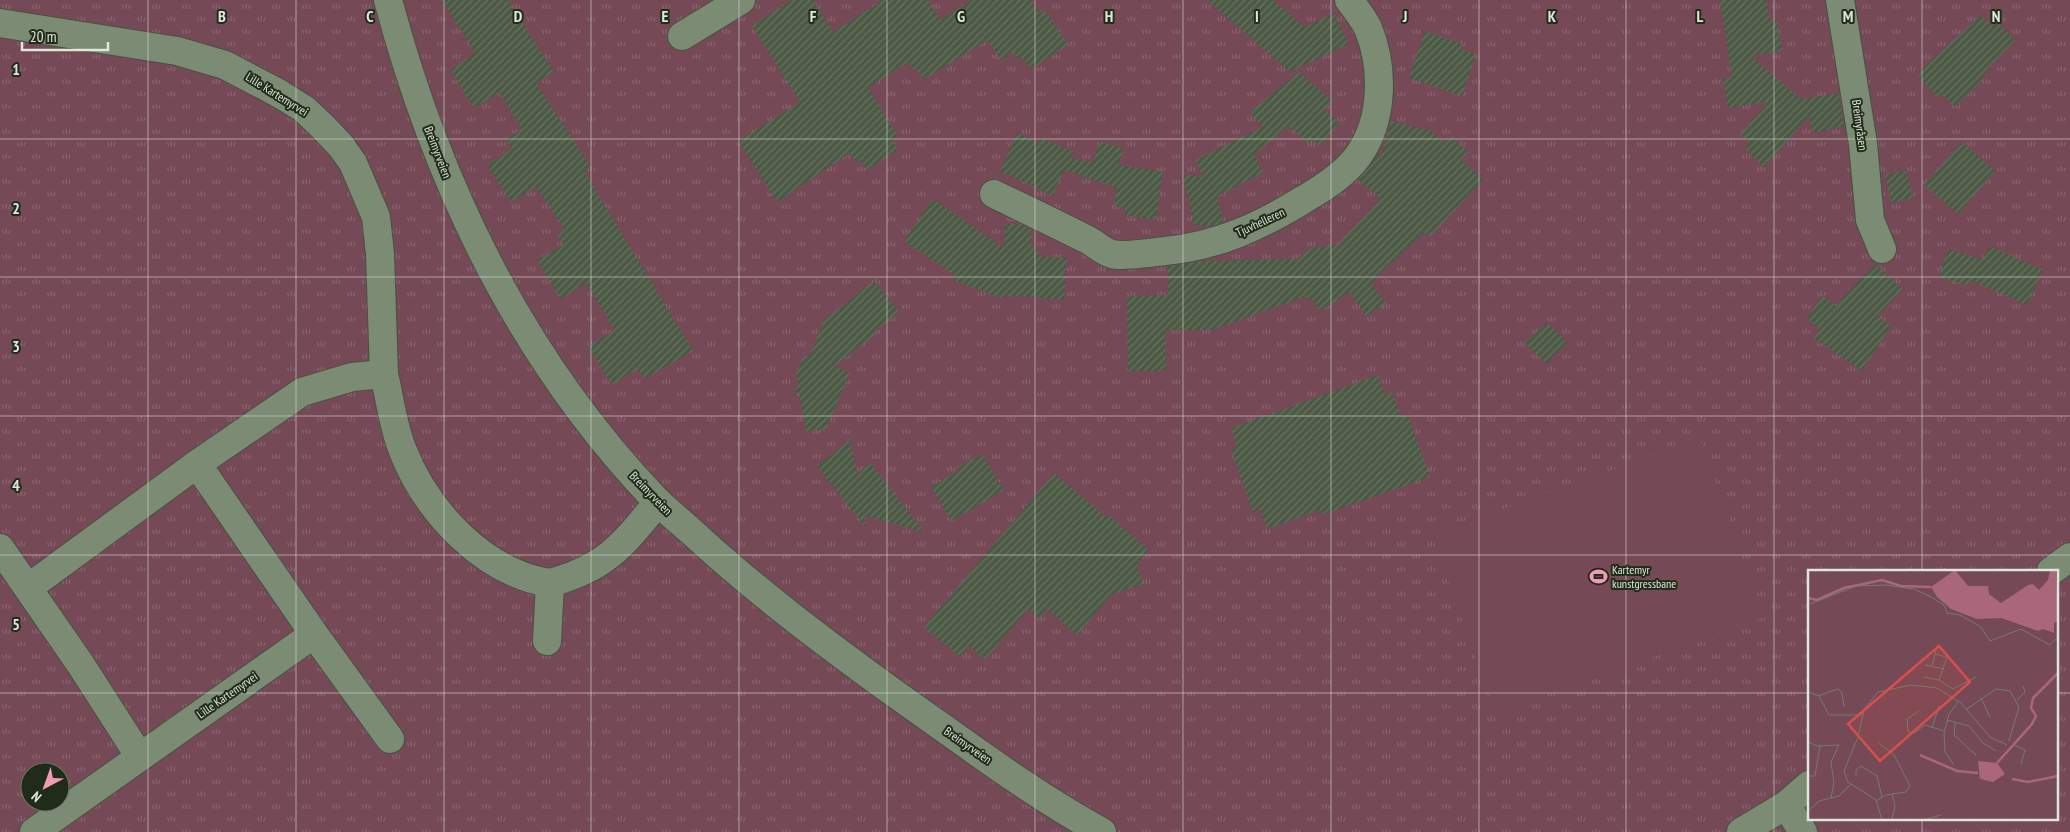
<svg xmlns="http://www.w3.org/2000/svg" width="2070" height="832" viewBox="0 0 2070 832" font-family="'PT Sans Narrow',sans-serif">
<defs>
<pattern id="park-tufts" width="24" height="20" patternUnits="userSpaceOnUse" patternTransform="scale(1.25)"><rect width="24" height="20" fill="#764956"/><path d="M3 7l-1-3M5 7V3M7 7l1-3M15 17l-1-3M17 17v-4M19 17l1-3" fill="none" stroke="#89636e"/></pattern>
<pattern id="building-hatch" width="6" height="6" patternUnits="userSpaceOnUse" patternTransform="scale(1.25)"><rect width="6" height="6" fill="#4c5a45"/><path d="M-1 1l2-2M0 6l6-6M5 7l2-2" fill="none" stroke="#65725f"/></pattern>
</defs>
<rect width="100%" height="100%" fill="#2a3723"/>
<path fill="url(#park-tufts)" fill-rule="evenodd" d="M0,0H2070V832H0ZM1809,571H2056V818H1809ZM30,772H60V802H30Z"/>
<polygon fill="#764956" points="1700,439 1764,617 1495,713 1432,534"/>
<g fill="url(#building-hatch)">
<polygon points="442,0 508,0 554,72 536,83 591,167 584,171 693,351 644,379 638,369 612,385 588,346 615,330 586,283 561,299 537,260 563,245 557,235 565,230 536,187 511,202 487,165 512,149 506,139 522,129 499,92 474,108 450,70 475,53"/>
<polygon points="792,0 813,0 833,32 883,0 928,0 940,20 972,0 1031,0 1040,14 1045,10 1068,45 1031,69 1023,58 1019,60 1014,52 1001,60 988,40 924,79 917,68 914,71 908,62 868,88 898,136 892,140 898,150 867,170 860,160 856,163 850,153 777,202 738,141 800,102 752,26"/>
<polygon points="1207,0 1273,0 1304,27 1334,13 1349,44 1290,72"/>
<polygon points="1720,0 1766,0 1770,21 1777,20 1782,51 1751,56 1801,99 1839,93 1844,127 1812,133 1809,116 1764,167 1745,149 1750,143 1740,134 1769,102 1728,108 1723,78 1732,77"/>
<polygon points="1981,15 1992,26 1997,22 2015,40 1988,68 1989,70 1982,77 1983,79 1955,107 1943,94 1939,98 1918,77 1922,73 1920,71"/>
<polygon points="1425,31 1462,44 1460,49 1476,54 1462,96 1409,78"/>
<polygon points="1299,72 1332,101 1324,110 1339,122 1320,146 1311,140 1309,143 1288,126 1254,155 1263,173 1217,196 1223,222 1209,227 1194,225 1183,175 1203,177 1195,160 1263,127 1250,112"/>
<polygon points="1391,121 1431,131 1444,143 1451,136 1468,152 1461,160 1483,180 1430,237 1424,232 1371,283 1386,304 1366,316 1350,292 1320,311 1312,299 1309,301 1306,296 1212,330 1165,330 1166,371 1128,371 1127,296 1168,295 1168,266 1202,261 1297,259 1317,244 1320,249 1331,243 1334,248 1381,199 1358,180 1378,153 1381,156"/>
<polygon points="1017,133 1039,143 1041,138 1073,152 1070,158 1093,162 1100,141 1124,149 1118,165 1163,172 1156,220 1124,215 1125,208 1114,206 1117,188 1064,170 1053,196 1000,171"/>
<polygon points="1962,142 1995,171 1958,214 1924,185"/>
<polygon points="1906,170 1913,198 1892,203 1885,175"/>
<polygon points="933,199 1004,248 1005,224 1021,224 1031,229 1031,248 1038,249 1038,256 1067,258 1064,300 1004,295 1003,299 953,280 955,275 904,241"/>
<polygon points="1989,246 2043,270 2027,305 1970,280 1968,286 1939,277 1948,249 1983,260"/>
<polygon points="1876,264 1903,290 1877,316 1891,326 1862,371 1814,338 1820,329 1806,319 1822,296 1837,306 1844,296"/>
<polygon points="874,281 899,312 875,331 876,334 834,366 850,373 826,429 806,432 799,392 792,398 798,384 796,374 804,355 809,357 824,320"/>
<polygon points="1547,322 1567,343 1546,364 1525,343"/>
<polygon points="1378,375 1385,395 1392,392 1401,418 1408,415 1430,477 1322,515 1320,510 1267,529 1260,509 1253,512 1245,490 1231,450 1237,447 1231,428"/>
<polygon points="850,440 857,474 870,463 925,533 864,515 866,528 817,466"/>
<polygon points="982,454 1004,490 952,521 931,487 958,471 957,468"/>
<polygon points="1054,473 1106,517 1108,515 1149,550 1137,565 1143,584 1111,595 1077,635 1047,609 1039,619 1028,609 985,660 969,646 960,657 924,627"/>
</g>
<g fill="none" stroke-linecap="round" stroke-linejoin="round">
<defs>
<g id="minor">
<path d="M388,0C438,187 521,359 656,500C668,512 682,523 694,534C757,592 825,643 894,693C961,740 1030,793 1102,832"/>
<polyline points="1840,0 1863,144 1870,220 1882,249"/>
<polyline points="0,23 177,51 225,65 280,94 304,109 322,126 341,146 353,163 376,217 380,254 384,374"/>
<polyline points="682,36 741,0"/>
<path d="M994,194C1025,209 1056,224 1086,239C1095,243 1103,252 1112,254C1122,257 1154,252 1165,251C1218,246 1261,226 1306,198C1325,187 1345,174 1358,156C1384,120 1384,67 1368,28C1363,18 1356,9 1349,0"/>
<polyline points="197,464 314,634 390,739"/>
<polyline points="0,548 81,665 140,757"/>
<polyline points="2051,571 2070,557"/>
<path d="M28,588L197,464L302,392L352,377L384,374C390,399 393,427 403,451C427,512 484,573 550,583"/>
<path d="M547,641L550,583C606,568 623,545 658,502"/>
<polyline points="1786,805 1803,832"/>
<polyline points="34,832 314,634"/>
<polyline points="1741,832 1786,805 1809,785"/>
</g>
</defs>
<use href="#minor" stroke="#475241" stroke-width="30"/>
<use href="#minor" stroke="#7b8b74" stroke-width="28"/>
</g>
<path fill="none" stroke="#dee7da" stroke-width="1" stroke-opacity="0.55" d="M148,0V832M296,0V832M444,0V832M591,0V832M739,0V832M887,0V832M1035,0V832M1183,0V832M1331,0V832M1479,0V832M1626,0V832M1774,0V832M1922,0V571M0,139H2070M0,277H2070M0,416H2070M0,555H2070M0,693H1809M2056,693H2070M1922,818V832"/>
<defs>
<symbol id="stadium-bare" viewBox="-9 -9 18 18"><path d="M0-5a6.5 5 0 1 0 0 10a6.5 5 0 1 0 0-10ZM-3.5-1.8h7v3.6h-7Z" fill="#f19ab3" stroke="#202c19" stroke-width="2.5" paint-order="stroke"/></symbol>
</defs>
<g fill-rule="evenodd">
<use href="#stadium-bare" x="1586" y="564" width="25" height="25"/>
</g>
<g text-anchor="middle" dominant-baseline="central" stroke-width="4" stroke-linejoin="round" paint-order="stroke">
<g font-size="12" fill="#dee7da" stroke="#202c19">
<text transform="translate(277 94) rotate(32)">Lille Kartemyrvei</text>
<text transform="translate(1860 125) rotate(82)">Breimyråsen</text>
<text transform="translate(438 152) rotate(69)">Breimyrveien</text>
<text transform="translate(1260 222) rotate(-25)">Tjuvhelleren</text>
<text transform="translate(651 493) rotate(46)">Breimyrveien</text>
<text transform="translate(227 695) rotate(-35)">Lille Kartemyrvei</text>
<text transform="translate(968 745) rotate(35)">Breimyrveien</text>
</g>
<g font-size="12" fill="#dee7da" stroke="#202c19" text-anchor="start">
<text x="1612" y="569">Kartemyr<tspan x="1612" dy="14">kunstgressbane</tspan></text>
</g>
</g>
<g transform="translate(1808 570)">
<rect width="250" height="250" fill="#2a3723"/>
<path d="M0,0H250V250H0Z" fill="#764956"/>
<path d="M63 148a8 8 0 1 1 16 0a8 8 0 1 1-16 0Z" fill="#764956"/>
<path d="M147,0L160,16H180L181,24L193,33L220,15L225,14L231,20L240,10L242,0H248L250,51L246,53V63L235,59L230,61L193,48L169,49L143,39L129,27L123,17ZM170,191L189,193L197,204L185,212L172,209Z" fill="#aa677b"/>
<path fill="none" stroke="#aa677b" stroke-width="2.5" d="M0,28L9,30L36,18L74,10L93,16L123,17M112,185L149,201L170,203M189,193L224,154L228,146L223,138L225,128L250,103M204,209L220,212L250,206"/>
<path fill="none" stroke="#727d6c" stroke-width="1" d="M2,34L48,16L78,15L106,19L123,27L136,35L139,43L152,45L173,57L182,71L213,59L242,75L249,68L250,55M127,84L142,88M117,95L136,99M124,96L129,76M116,107L131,110L139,87M131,110L145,119L168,107M0,122L11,126L21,145H54M10,126L30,119L34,123L36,137M173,128L182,147M209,130L217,122L215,116M159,139L188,119L202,121L211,137L201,171M111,141L99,149L100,162L106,163L117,155L136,161M139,150L161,156L175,173L188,181M147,153L146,165L168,185M124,158L131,136M0,172L9,176L31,175L23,192L26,213L23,228M204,174L217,180L213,194M146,195L137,182L136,163L141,144L151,131M0,206H7L12,176M48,206V200L53,196L69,206L74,227M84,224L87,236L84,250M68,231L78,225L98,222L102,216L86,185L71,173M0,241L11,231L31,226L43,214M74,250L68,230L40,212L36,201L50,167L56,139L70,122L103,115L129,118L153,133L182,167L199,175M115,250L133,245"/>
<path fill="#d84e4c" fill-opacity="0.15" stroke="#d84e4c" stroke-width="2.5" d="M131,76L162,112L72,191L40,154Z"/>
<rect width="250" height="250" fill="none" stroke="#dee7da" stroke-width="2.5"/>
</g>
<g font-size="16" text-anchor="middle" font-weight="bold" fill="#dee7da" stroke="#202c19" stroke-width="4" stroke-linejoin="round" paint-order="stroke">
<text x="222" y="22">B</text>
<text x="370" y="22">C</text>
<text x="518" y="22">D</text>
<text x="665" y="22">E</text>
<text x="813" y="22">F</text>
<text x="961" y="22">G</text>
<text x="1109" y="22">H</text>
<text x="1257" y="22">I</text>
<text x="1405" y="22">J</text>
<text x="1552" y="22">K</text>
<text x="1700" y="22">L</text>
<text x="1848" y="22">M</text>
<text x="1996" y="22">N</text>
<text x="16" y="75">1</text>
<text x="16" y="214">2</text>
<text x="16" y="352">3</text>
<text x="16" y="491">4</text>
<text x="16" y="630">5</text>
</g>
<g transform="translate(45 787) rotate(221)"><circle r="24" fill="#202c19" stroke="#6c7766"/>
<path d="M0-4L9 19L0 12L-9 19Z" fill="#f19ab3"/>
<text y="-8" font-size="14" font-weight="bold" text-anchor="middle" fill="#dee7da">N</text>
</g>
<path d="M22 42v8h86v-8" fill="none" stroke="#dee7da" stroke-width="2.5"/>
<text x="30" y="42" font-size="15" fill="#dee7da" stroke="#202c19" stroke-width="4" paint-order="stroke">20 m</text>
</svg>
